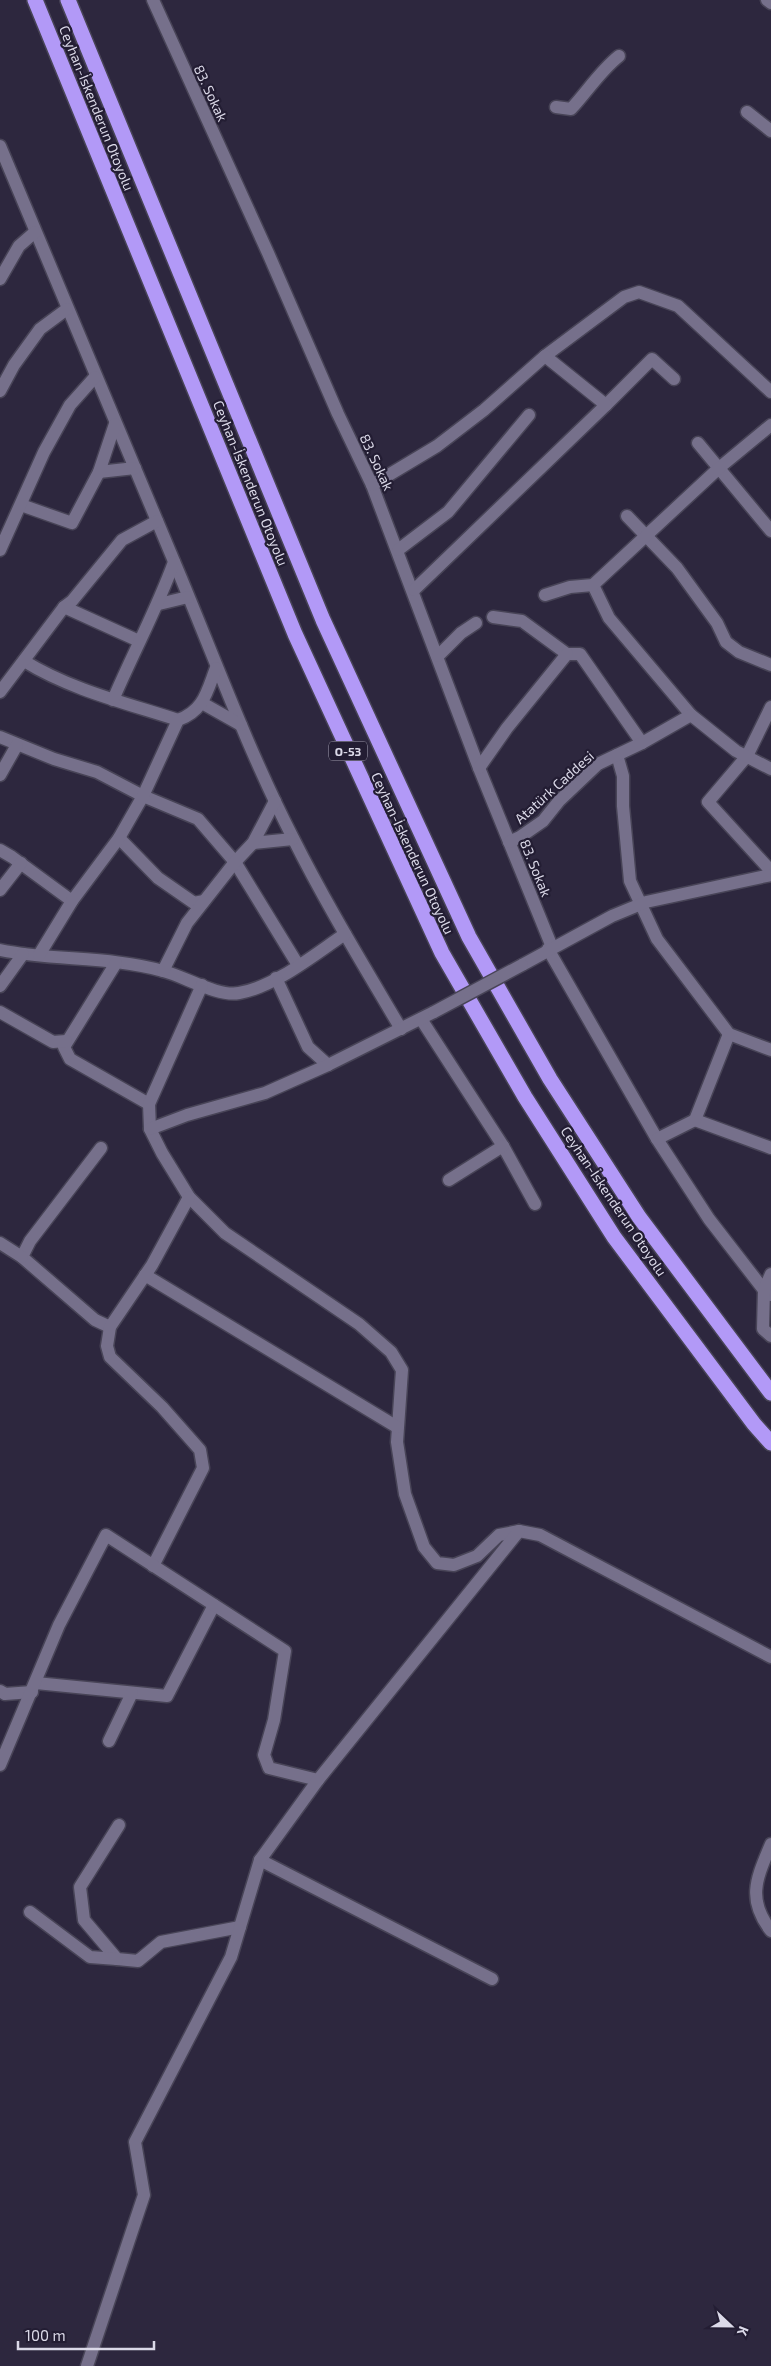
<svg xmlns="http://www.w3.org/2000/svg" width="771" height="2366" viewBox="0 0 771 2366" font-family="'Exo 2',sans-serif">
<rect width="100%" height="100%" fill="#2d273e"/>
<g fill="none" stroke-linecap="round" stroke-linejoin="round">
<defs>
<g id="minor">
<polyline points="153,0 268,253 338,414 372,485 479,768 552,947"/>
<polyline points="767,0 771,3"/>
<path d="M556,107L571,109C587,92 600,71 619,56"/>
<polyline points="747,112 771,131"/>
<path d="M0,146C59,290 120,434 181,578C217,665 250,754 293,838C326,904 364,966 401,1029"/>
<polyline points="0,279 19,246 35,232"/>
<polyline points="0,391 14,365 40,329 67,309"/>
<polyline points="606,405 652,359 674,379"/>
<polyline points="698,443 771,531"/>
<polyline points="99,472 135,468"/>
<polyline points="372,485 437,446 484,410 545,356 624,297 639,292 678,306 771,392"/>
<polyline points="21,505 72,523 99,472 115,424"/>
<polyline points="627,516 677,568 717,623 726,642 739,652 771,665"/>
<polyline points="0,550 44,452 70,405 95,377"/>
<polyline points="398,550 448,512 529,415"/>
<polyline points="593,585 609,618 691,715"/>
<polyline points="414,590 606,405 545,356"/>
<polyline points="545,595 570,587 593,585 719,468 771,425"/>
<polyline points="159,604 188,597"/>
<polyline points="64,607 139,641"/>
<polyline points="493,617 522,621 567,654 580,654 642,743"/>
<polyline points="438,656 461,633 476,623"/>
<path d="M24,661C71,690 126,703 178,720"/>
<polyline points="0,692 64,607 72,601 122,540 157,521"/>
<path d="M113,700C133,653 157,609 174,562"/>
<polyline points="202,703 241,725"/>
<polyline points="771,707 747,756 708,802 771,871"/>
<polyline points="0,737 54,759 97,772 143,796 198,819 235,862 298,965"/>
<polyline points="617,755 623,776 623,806 630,881 657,939 729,1034 771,1050"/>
<polyline points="479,768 507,728 567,654"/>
<polyline points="0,775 17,745"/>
<polyline points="119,838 158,878 194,903 204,901"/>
<polyline points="509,842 520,837 543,821 559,801 598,764 642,743 691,715 736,751 771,769"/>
<polyline points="253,843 293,839"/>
<polyline points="0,850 12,857 72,901"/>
<polyline points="0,890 21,863"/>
<polyline points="548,949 657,1139 709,1219 764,1290 771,1295"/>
<path d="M0,950C53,961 110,956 163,971C184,976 217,997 239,993C275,987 315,954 345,934"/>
<path d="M39,955L72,901L119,838L143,796L178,720C204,711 207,691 216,668"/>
<polyline points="116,963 64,1047 70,1059 149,1104"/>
<polyline points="522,965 612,916 646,902 771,875"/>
<polyline points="163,971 187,923 235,862 253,843 275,801"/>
<polyline points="276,978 308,1047 328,1065"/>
<polyline points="202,985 149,1104 150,1129 162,1153 189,1197 225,1233 359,1324 391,1352 402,1370 397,1442 405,1494 424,1547 437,1563 454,1565 477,1556 499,1535 519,1531 540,1535 771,1657"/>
<polyline points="0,986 23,954"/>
<polyline points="0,1012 53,1042 66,1041"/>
<polyline points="421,1019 503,1146 535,1204"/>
<polyline points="695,1120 771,1148"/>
<polyline points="150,1129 187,1115 265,1093 328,1065 434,1012"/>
<polyline points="657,1139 695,1120 729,1034"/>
<polyline points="101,1148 30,1241 22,1257 95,1320 110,1327"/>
<polyline points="449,1180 503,1146"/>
<polyline points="0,1243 22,1257"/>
<polyline points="771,1274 764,1290 763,1329 771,1336"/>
<polyline points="145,1275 397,1427"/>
<polyline points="153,1566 203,1468 200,1450 162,1407 110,1357 107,1346 110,1327 152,1265 189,1197"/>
<polyline points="36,1683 167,1696 214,1605"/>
<polyline points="0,1691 5,1694 32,1692"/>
<polyline points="109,1741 132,1693"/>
<polyline points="0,1765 59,1625 106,1535 285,1651 274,1720 264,1755 269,1768 318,1780"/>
<polyline points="119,1825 80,1887 84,1920 117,1959 138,1961 161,1942 240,1927"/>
<path d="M771,1844C757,1878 746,1898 771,1931"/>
<polyline points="260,1860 492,1979"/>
<polyline points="30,1912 90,1957 117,1959"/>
<polyline points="87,2366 144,2195 135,2142 231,1957 260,1860 318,1780 519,1531"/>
</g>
<g id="highway">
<polyline points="35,0 295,634 442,953 525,1097 614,1237 754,1424 771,1443"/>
<polyline points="68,0 323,620 469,937 550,1079 639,1217 771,1393"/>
</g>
</defs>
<use href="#minor" stroke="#484457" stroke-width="15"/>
<use href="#highway" stroke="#484457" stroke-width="18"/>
<use href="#minor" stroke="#76708b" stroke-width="12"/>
<use href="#highway" stroke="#b299f7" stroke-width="15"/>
<defs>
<polyline id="minor-bridge" points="434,1012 522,965"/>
</defs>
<use href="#minor-bridge" stroke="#484457" stroke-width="15" stroke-linecap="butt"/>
<use href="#minor-bridge" stroke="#76708b" stroke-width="12"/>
</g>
<g text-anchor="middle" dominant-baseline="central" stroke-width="4.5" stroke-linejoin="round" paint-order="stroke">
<rect fill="#231d33" stroke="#a4a1b2" stroke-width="1" x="329" y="741.5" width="38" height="19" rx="4"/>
<g font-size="12" font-weight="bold" fill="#dbd9e8">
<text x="348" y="751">O-53</text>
</g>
<g font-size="14" fill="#dbd9e8" stroke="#231d33">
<text transform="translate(211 93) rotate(65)">83. Sokak</text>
<text transform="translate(97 108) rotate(68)">Ceyhan-İskenderun Otoyolu</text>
<text transform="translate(377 462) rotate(65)">83. Sokak</text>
<text transform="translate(251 483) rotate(68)">Ceyhan-İskenderun Otoyolu</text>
<text transform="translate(554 787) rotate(-42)">Atatürk Caddesi</text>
<text transform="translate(413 853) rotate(65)">Ceyhan-İskenderun Otoyolu</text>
<text transform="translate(536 868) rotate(68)">83. Sokak</text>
<text transform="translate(614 1201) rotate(56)">Ceyhan-İskenderun Otoyolu</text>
</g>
</g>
<g transform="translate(731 2326) rotate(112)" stroke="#231d33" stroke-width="4" paint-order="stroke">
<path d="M0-4L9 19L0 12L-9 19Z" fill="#dbd9e8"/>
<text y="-8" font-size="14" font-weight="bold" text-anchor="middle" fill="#dbd9e8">K</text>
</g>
<path d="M18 2341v8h136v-8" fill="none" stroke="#dbd9e8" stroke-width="2.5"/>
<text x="25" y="2341" font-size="15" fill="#dbd9e8" stroke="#231d33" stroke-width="4" paint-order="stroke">100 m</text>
</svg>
